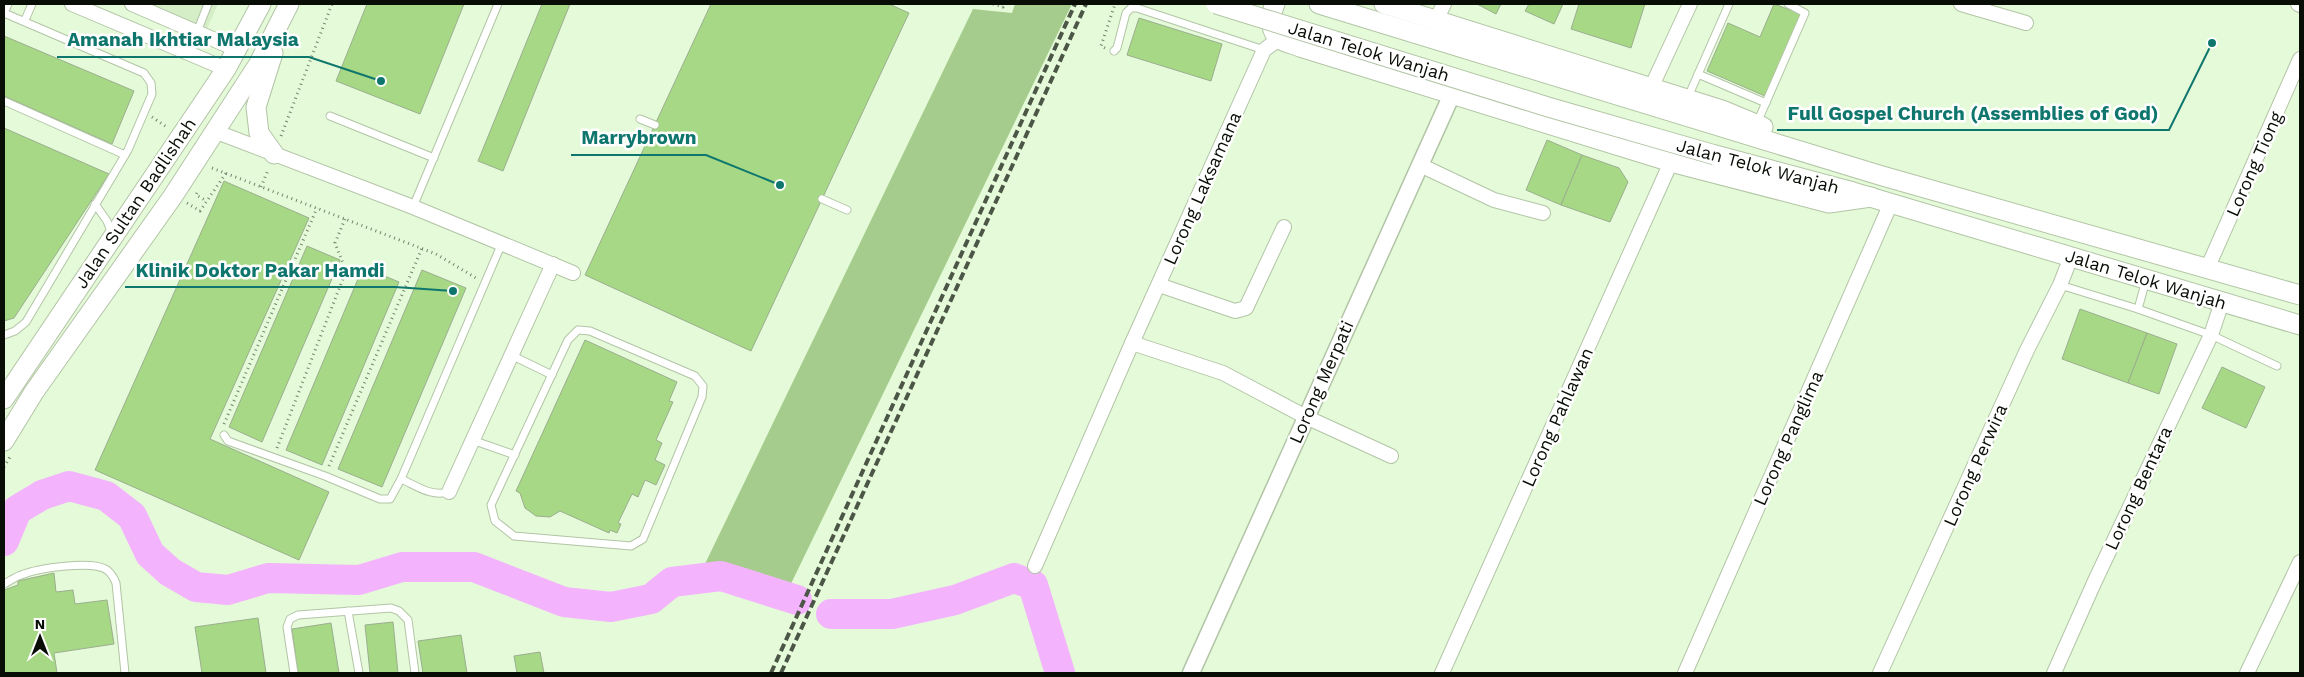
<svg xmlns="http://www.w3.org/2000/svg" width="2304" height="677" viewBox="0 0 2304 677" font-family="'Work Sans',sans-serif">
<rect width="100%" height="100%" fill="#e5fad9"/>
<polygon fill="#d6eec7" points="142,4 218,4 206,31"/>
<polygon fill="#a6cc8d" points="1015,4 1072,4 787,592 703,568 973,9 1012,13"/>
<g fill="none" stroke-linecap="round" stroke-linejoin="round">
<g stroke="#f3b3fd" stroke-width="30">
<polyline points="4,541 17,510 42,495 69,486 106,496 132,516 150,554 170,572 196,587 228,590 268,578 359,580 402,567 474,567 564,602 611,607 651,599 672,582 721,576 797,600"/>
<polyline points="831,614 892,614 955,600 1014,578 1033,585 1060,673"/>
</g>
</g>
<g fill="#a6d885" stroke="#9bae8f">
<polygon points="367,4 464,4 420,114 336,81"/>
<polygon points="542,4 570,4 503,171 478,161"/>
<polygon points="711,4 889,4 909,13 751,351 585,275"/>
<polygon points="1477,4 1501,4 1496,14"/>
<polygon points="1529,4 1563,4 1554,24 1525,11"/>
<polygon points="1579,4 1645,4 1631,48 1571,29"/>
<polygon points="1774,4 1801,14 1765,96 1707,71 1728,23 1760,37"/>
<polygon points="1139,18 1222,44 1211,81 1127,55"/>
<polygon points="4,36 134,91 112,144 4,96"/>
<polygon points="4,128 109,174 14,318 4,321"/>
<polygon points="1547,140 1582,155 1561,205 1526,190"/>
<polygon points="1582,155 1619,168 1628,182 1610,222 1561,205"/>
<polygon points="224,181 309,218 210,439 329,492 299,560 95,470"/>
<polygon points="307,246 340,260 262,442 229,427"/>
<polygon points="363,267 399,282 322,465 286,450"/>
<polygon points="422,270 466,288 382,487 338,469"/>
<polygon points="2080,309 2147,333 2128,383 2062,359"/>
<polygon points="2147,333 2177,344 2159,394 2128,383"/>
<polygon points="585,340 677,382 669,401 673,402 656,440 662,443 655,460 665,465 656,485 645,480 638,497 632,494 618,523 621,524 617,533 610,530 609,533 560,511 550,517 536,516 525,508 520,493 516,491"/>
<polygon points="2222,367 2265,387 2246,428 2202,408"/>
<polygon points="54,573 56,592 73,590 75,604 107,600 114,644 54,653 57,673 4,673 4,590 18,585 18,581"/>
<polygon points="258,618 266,673 202,673 195,627"/>
<polygon points="393,622 398,673 370,673 365,625"/>
<polygon points="331,623 339,673 298,673 292,629"/>
<polygon points="461,635 467,673 423,673 418,641"/>
<polygon points="540,652 544,673 517,673 514,656"/>
</g>
<g fill="none" stroke-linecap="round" stroke-linejoin="round">
<defs>
<g id="service">
<polyline points="4,13 144,73 151,83 152,94 128,150 26,322 15,331 4,335"/>
<polyline points="4,13 8,4"/>
<polyline points="25,20 32,4"/>
<polyline points="197,32 208,4"/>
<polyline points="1114,51 1117,48 1126,13 1131,8 1137,8 1264,50"/>
<polyline points="1698,74 1766,103"/>
<polyline points="1688,97 1729,4"/>
<polyline points="4,101 125,155"/>
<polyline points="330,116 434,158"/>
<polyline points="640,119 655,125"/>
<polyline points="1757,123 1805,13 1788,4"/>
<polyline points="822,199 847,210"/>
<polyline points="95,204 107,221 112,234"/>
<polyline points="413,207 498,4"/>
<polyline points="2060,285 2138,309 2211,335 2277,366"/>
<polyline points="2138,309 2146,280"/>
<polygon points="578,330 590,331 695,376 703,386 702,397 643,539 631,546 514,536 495,521 491,505 568,340"/>
<polyline points="511,355 552,375"/>
<path d="M224,435L228,441L325,476L380,499H390L401,479C417,486 431,497 449,492"/>
<polyline points="472,440 515,455"/>
<polyline points="401,479 502,243"/>
<path d="M4,584C10,581 15,577 21,575C38,568 93,560 107,570C112,574 114,578 116,583L125,673"/>
<polyline points="348,611 359,673"/>
<polyline points="294,673 287,627 290,619 298,615 391,608 399,611 408,620 415,673"/>
</g>
<g id="minor">
<polyline points="72,4 226,69"/>
<polyline points="132,4 238,50"/>
<polyline points="1961,4 2026,23"/>
<polyline points="2298,4 2300,5"/>
<polyline points="1436,20 1444,4"/>
<polyline points="1651,88 1690,4"/>
<polyline points="214,131 413,207 573,273"/>
<polyline points="1420,165 1494,200 1543,213"/>
<polyline points="2207,269 2300,59"/>
<polyline points="1159,285 1235,311 1246,308 1284,227"/>
<polyline points="1132,343 1223,373 1306,417 1391,456"/>
<polyline points="449,492 553,264"/>
<polyline points="1035,566 1132,343 1264,50 1279,39"/>
<polyline points="1442,673 1671,162"/>
<polyline points="1685,673 1891,203"/>
<polyline points="1880,673 2027,350 2060,285 2071,257"/>
<polyline points="2054,673 2094,583 2211,335 2222,302"/>
<polyline points="2247,673 2300,562"/>
</g>
<polyline id="tertiary" points="1191,673 1453,92"/>
<g id="secondary">
<path d="M1275,4C1270,14 1269,33 1281,40C1287,43 1296,45 1303,48L1671,162L1829,203L1871,197"/>
<polyline points="1319,4 1879,175 2300,295"/>
<polyline points="1384,4 1722,110 1763,127"/>
<polyline points="273,53 256,107 259,133 274,154"/>
<polyline points="1715,155 1853,192 2300,325"/>
<polyline points="4,399 226,69 261,4"/>
<polyline points="4,441 34,392 173,196 258,65 289,4"/>
</g>
</defs>
<use href="#service" stroke="#b2c5a6" stroke-width="9"/>
<use href="#minor" stroke="#b2c5a6" stroke-width="16"/>
<use href="#tertiary" stroke="#b2c5a6" stroke-width="19"/>
<use href="#secondary" stroke="#b2c5a6" stroke-width="21"/>
<g stroke="#75836e" stroke-width="3" stroke-dasharray="1 4" stroke-linecap="butt">
<polyline points="993,4 1003,7 1004,4"/>
<polyline points="1105,48 1101,46 1115,4"/>
<polyline points="152,117 168,128"/>
<polyline points="281,136 332,4"/>
<polyline points="212,168 436,254 476,278"/>
<polyline points="261,187 268,170"/>
<polyline points="197,193 196,195 207,201"/>
<polyline points="187,203 200,211 226,173"/>
<polyline points="224,424 317,208"/>
<polyline points="277,448 346,271 335,243 345,219"/>
<polyline points="329,466 422,248"/>
<polyline points="4,467 10,457"/>
</g>
<use href="#service" stroke="#fff" stroke-width="7"/>
<use href="#minor" stroke="#fff" stroke-width="14"/>
<use href="#tertiary" stroke="#fff" stroke-width="16"/>
<use href="#secondary" stroke="#fff" stroke-width="19"/>
<g stroke="#4c5646" stroke-width="4" stroke-dasharray="8 4" stroke-linecap="butt">
<polyline points="771,673 1075,4"/>
<polyline points="781,673 1086,4"/>
</g>
<defs>
<polyline id="secondary-bridge" points="1216,4 1548,107 1715,155"/>
</defs>
<use href="#secondary-bridge" stroke="#b2c5a6" stroke-width="21" stroke-linecap="butt"/>
<use href="#secondary-bridge" stroke="#fff" stroke-width="19"/>
</g>
<g text-anchor="middle" dominant-baseline="central" stroke-width="5" stroke-linejoin="round" paint-order="stroke">
<g font-size="18" fill="#080e05" stroke="#fff">
<text transform="translate(1369 51) rotate(17)">Jalan Telok Wanjah</text>
<text transform="translate(2254 164) rotate(-66)">Lorong Tiong</text>
<text transform="translate(1758 166) rotate(15)">Jalan Telok Wanjah</text>
<text transform="translate(1202 188) rotate(-66)">Lorong Laksamana</text>
<text transform="translate(135 203) rotate(-56)">Jalan Sultan Badlishah</text>
<text transform="translate(2146 279) rotate(17)">Jalan Telok Wanjah</text>
<text transform="translate(1321 382) rotate(-66)">Lorong Merpati</text>
<text transform="translate(1557 417) rotate(-66)">Lorong Pahlawan</text>
<text transform="translate(1788 438) rotate(-66)">Lorong Panglima</text>
<text transform="translate(1975 465) rotate(-66)">Lorong Perwira</text>
<text transform="translate(2138 488) rotate(-65)">Lorong Bentara</text>
</g>
</g>
<path fill="none" stroke="#0f766e" stroke-width="2" d="M381 81L309 57H57M2212 43L2169 130H1777M780 185L706 155H571M453 291L395 287H125"/>
<g fill="#0f766e" stroke="#fff" stroke-width="2">
<circle cx="381" cy="81" r="5"/>
<circle cx="2212" cy="43" r="5"/>
<circle cx="780" cy="185" r="5"/>
<circle cx="453" cy="291" r="5"/>
</g>
<g font-size="19" text-anchor="middle" font-weight="bold" fill="#0f766e" stroke="#fff" stroke-width="5" stroke-linejoin="round" paint-order="stroke">
<text x="183" y="46">Amanah Ikhtiar Malaysia</text>
<text x="1973" y="120">Full Gospel Church (Assemblies of God)</text>
<text x="639" y="144">Marrybrown</text>
<text x="260" y="277">Klinik Doktor Pakar Hamdi</text>
</g>
<rect width="2304" height="677" fill="none" stroke="#080e05" stroke-width="10"/>
<g transform="translate(40 637)" stroke="#ffffff" stroke-width="4" paint-order="stroke">
<path d="M0-4L9 19L0 12L-9 19Z" fill="#080e05"/>
<text y="-8" font-size="14" font-weight="bold" text-anchor="middle" fill="#080e05">N</text>
</g>
</svg>
